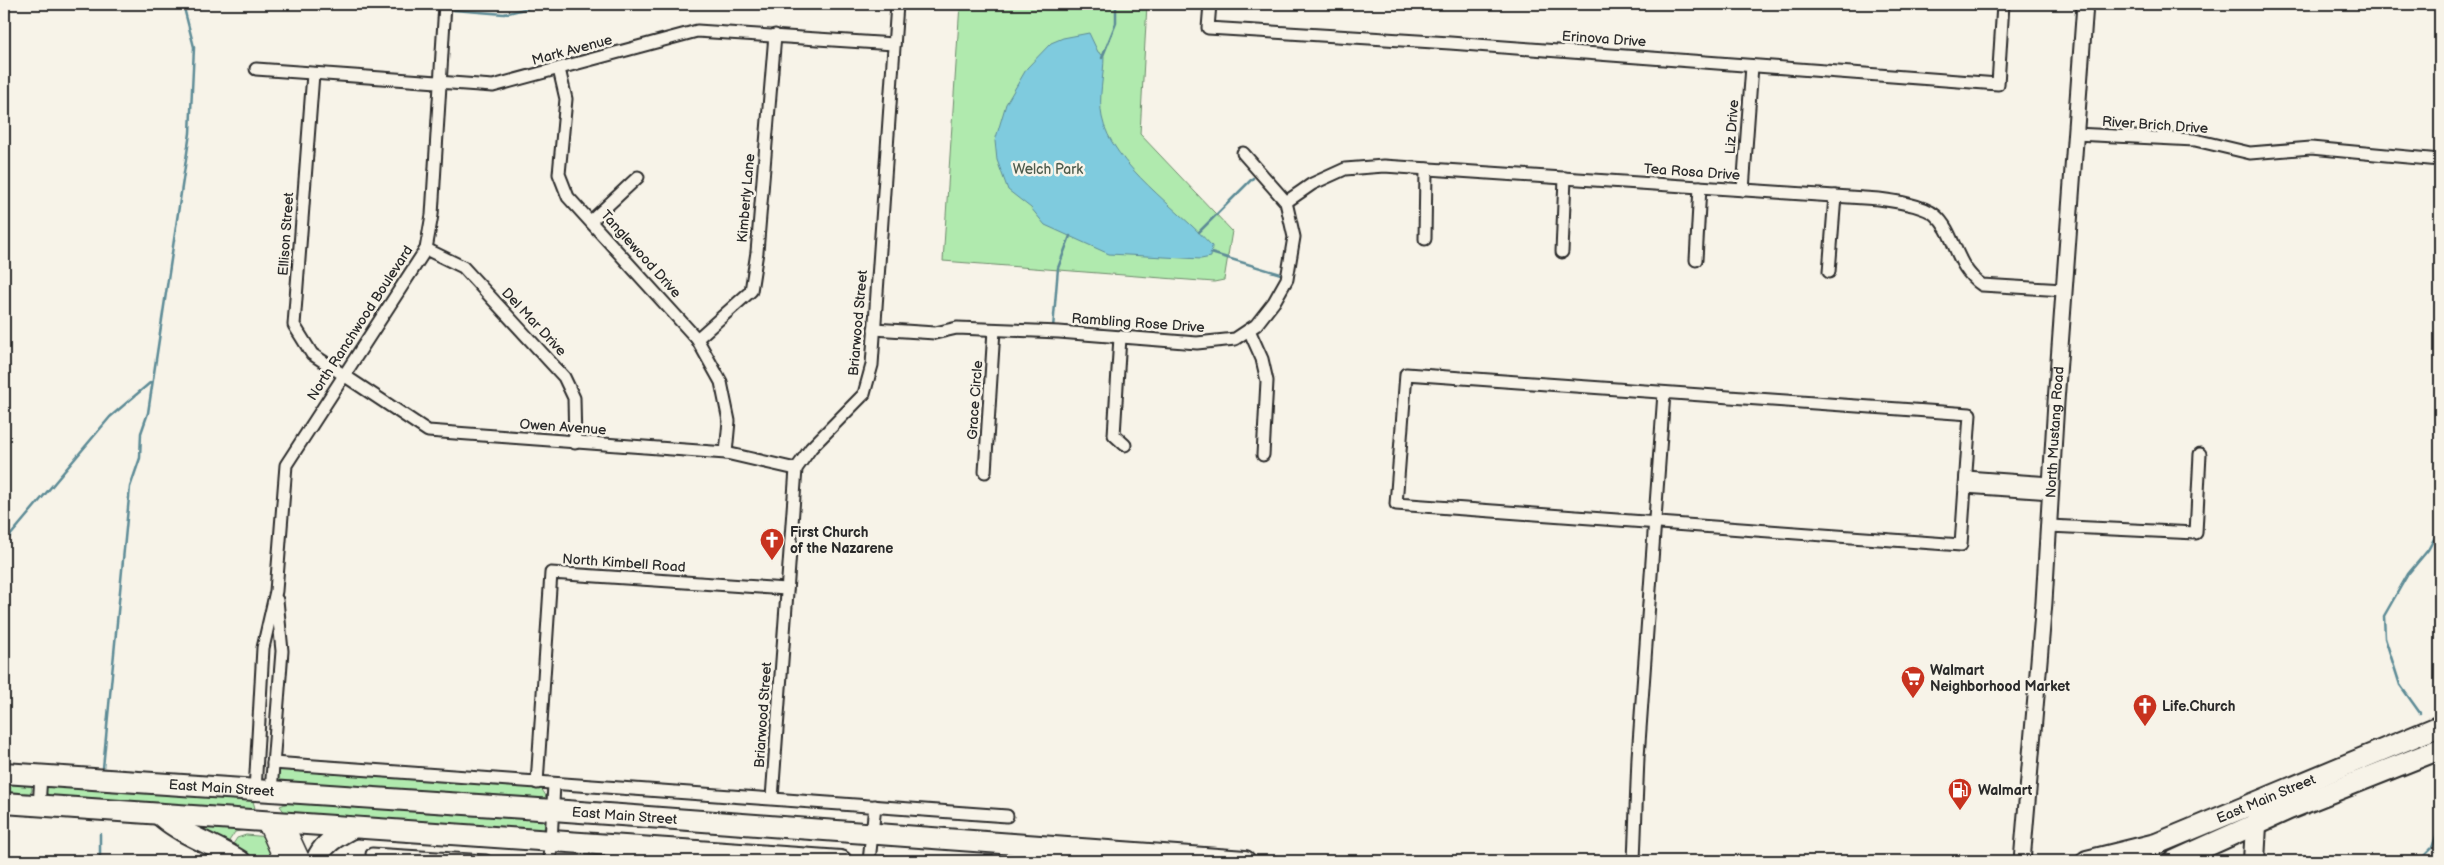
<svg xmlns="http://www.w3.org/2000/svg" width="2444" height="865" viewBox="0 0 2444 865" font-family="'Balsamiq Sans',sans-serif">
<rect width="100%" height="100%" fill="#f7f3e8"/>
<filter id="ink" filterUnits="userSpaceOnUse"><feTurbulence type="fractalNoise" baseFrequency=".02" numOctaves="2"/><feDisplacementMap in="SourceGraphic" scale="10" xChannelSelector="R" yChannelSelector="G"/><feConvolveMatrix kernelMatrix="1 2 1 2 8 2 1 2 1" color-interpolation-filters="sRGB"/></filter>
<g filter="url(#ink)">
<g fill="#b0eaae" stroke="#6e8a6c">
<polygon points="960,4 1147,4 1140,134 1232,231 1224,280 1214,282 943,261"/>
<polygon points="280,770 541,788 546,796 538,804 280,783 277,774"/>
<polygon points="4,777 31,783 32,790 30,795 4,798"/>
<polygon points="47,785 252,798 255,808 247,810 49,798 45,789"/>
<path d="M288,803L341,806L374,803L541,817C545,822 546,825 543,831L288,817L280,806Z"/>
<polygon points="176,822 245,830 235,832 225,847"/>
<polygon points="246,835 269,837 280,861 247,861 230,849 237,838"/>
</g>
<path fill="#7fcbde" stroke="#5d8b96" d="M1089,33L1098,52L1104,56C1104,76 1098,98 1102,117C1111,164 1180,210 1212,246L1211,257L1201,259L1109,254L1045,225L1031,208L1008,190L997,160L995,141L1006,104L1027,68L1051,43L1063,38Z"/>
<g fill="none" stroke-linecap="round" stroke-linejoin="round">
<g stroke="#5d8b96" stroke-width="2.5">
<polyline points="374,4 435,8"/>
<polyline points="454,10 504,14 545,4"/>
<polyline points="1102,58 1116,23 1116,4"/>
<polyline points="1199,232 1253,178"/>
<polyline points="1211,253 1284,275"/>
<polyline points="1053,328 1058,268 1070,236"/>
<polyline points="4,543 110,417 151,382"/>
<polyline points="2420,713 2400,685 2385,638 2384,616 2408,574 2428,550 2440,528"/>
<polyline points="103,768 130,487 140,458 141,433 148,413 190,133 194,47 183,4"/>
<polyline points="100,834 100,861"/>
<polyline points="2419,861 2432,848 2440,825"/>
</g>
<defs>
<g id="street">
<polyline points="1210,4 1208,28 1450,43 1998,84 2003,4"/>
<polyline points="256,69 493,86 697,31 894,44"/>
<polyline points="559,69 566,99 559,174 568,197 697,339 721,382 729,421 726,453"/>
<polyline points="313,74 294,325 312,354 428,431 726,453 796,469"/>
<polyline points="2075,134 2195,140 2250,153 2311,148 2440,160"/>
<polyline points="1743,190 1752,66"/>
<path d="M1286,202L1312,184L1345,169L1384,166L1879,199C1894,201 1924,205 1935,215C1956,233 1954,266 1982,285L2064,290"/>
<polyline points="591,221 638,177"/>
<polyline points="1425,239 1426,169"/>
<polyline points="426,249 463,267 564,377 574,398 575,443"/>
<polyline points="1562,252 1565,178"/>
<polyline points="1696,260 1700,187"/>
<polyline points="1829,272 1835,196"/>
<polyline points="874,329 935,333 957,328 1059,332 1197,343 1235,339 1256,325 1274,302 1287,279 1294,237 1286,202 1243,153"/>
<polyline points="1249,330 1262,359 1267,381 1263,455"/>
<polyline points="1120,337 1114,435 1125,445"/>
<polyline points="697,339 751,291 757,252 775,35"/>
<polygon points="1406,374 1970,414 1961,545 1396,504"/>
<polyline points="985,472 994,330"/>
<polyline points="1966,477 2051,483"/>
<polyline points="1965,487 2051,493"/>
<polyline points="2049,526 2196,533 2200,454"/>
<polyline points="273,763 1007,816"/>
<polyline points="537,783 551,573 787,589"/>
<polyline points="255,791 263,648 276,591 286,465 426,249 432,215 445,4"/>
<polyline points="271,791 282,651 277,600"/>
<polyline points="772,798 796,469 811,448 864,394 872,365 897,4"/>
<polyline points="39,807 41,775"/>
<polyline points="372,854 486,861"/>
<polyline points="550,861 554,784"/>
<polyline points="869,861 875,806"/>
<polyline points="1634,861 1638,757 1664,393"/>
</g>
<g id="secondary">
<path id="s1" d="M2022,861L2044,602L2056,402L2085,4"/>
</g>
<g id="primary">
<polyline points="267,823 284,861"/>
<polyline points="284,824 301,861"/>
</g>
<g id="highway">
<path id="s2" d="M4,773L553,810L1245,861"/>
<polyline points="4,803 841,861"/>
<path d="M161,816C184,836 214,844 240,861"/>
<path d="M316,861C323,843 336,837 352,828"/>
<path id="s3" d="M2087,861L2156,844L2440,726"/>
<polyline points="2174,861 2289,809 2440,749"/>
<polyline points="2254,861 2256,825 2260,815"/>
</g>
</defs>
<use href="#street" stroke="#2b2b2b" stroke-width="15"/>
<use href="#secondary" stroke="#2b2b2b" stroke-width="19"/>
<use href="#primary" stroke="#2b2b2b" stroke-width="21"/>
<use href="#highway" stroke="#2b2b2b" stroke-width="24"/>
<use href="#street" stroke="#f7f3e8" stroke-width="11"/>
<use href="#secondary" stroke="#f7f3e8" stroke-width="15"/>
<use href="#primary" stroke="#f7f3e8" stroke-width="18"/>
<use href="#highway" stroke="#f7f3e8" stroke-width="20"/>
</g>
</g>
<defs>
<symbol id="church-pin" viewBox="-11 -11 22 30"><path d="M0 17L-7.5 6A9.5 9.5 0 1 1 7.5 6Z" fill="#c8321e" stroke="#f7f3e8"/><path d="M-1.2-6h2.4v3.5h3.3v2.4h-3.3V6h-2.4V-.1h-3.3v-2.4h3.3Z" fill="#fff"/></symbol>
<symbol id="supermarket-pin" viewBox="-11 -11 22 30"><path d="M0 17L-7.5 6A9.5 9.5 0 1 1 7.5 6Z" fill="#c8321e" stroke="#f7f3e8"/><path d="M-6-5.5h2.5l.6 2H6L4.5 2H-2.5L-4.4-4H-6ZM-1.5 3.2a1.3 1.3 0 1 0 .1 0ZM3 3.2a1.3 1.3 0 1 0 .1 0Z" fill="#fff"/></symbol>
<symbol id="fuel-pin" viewBox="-11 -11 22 30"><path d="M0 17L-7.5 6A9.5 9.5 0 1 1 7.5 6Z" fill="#c8321e" stroke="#f7f3e8"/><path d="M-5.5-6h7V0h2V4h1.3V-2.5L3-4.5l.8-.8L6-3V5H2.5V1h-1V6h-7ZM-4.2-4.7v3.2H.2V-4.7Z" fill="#fff"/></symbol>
</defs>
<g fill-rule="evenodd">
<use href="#church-pin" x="758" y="526" width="28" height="38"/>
<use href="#supermarket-pin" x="1899" y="664" width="28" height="38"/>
<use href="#church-pin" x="2131" y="692" width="28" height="38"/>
<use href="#fuel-pin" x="1946" y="776" width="28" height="38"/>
</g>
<g text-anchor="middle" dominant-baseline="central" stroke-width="5" stroke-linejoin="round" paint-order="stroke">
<g font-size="14" fill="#2b2b2b" stroke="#f7f3e8">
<text transform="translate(1604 39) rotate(4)">Erinova Drive</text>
<text transform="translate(572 50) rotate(-15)">Mark Avenue</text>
<text transform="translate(2155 125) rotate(4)">River Brich Drive</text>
<text transform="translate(1732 127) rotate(-86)">Liz Drive</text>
<text transform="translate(1692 172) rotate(4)">Tea Rosa Drive</text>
<text transform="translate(746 198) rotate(-85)">Kimberly Lane</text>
<text transform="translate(286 234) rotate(-86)">Ellison Street</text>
<text transform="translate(641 254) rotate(48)">Tanglewood Drive</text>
<text transform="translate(534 322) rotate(47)">Del Mar Drive</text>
<text transform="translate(360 323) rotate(-57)">North Ranchwood Boulevard</text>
<text transform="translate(858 323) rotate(-85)">Briarwood Street</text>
<text transform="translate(1138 323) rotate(4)">Rambling Rose Drive</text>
<text transform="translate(975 400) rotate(-86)">Grace Circle</text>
<text transform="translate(563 427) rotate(4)">Owen Avenue</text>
<text stroke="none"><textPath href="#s1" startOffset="430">North Mustang Road</textPath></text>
<text transform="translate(624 563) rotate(4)">North Kimbell Road</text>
<text transform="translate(763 715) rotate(-86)">Briarwood Street</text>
<text stroke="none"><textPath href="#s2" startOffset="218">East Main Street</textPath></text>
<text stroke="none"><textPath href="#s3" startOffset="190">East Main Street</textPath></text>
<text stroke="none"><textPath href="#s2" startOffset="622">East Main Street</textPath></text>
</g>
<g font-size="14" fill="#4c5b4c" stroke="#f7f3e8">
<text x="1048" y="169">Welch Park</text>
</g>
<g font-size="14" font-weight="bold" fill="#2b2b2b" stroke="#f7f3e8" text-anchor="start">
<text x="790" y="532">First Church<tspan x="790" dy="16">of the Nazarene</tspan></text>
<text x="1930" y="670">Walmart<tspan x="1930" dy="16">Neighborhood Market</tspan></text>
<text x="2162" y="706">Life.Church</text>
<text x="1978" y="790">Walmart</text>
</g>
</g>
<rect width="2444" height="865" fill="none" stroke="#f7f3e8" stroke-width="20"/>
<rect x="10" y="10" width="2424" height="845" fill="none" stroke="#2b2b2b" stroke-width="2" filter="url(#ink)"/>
</svg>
